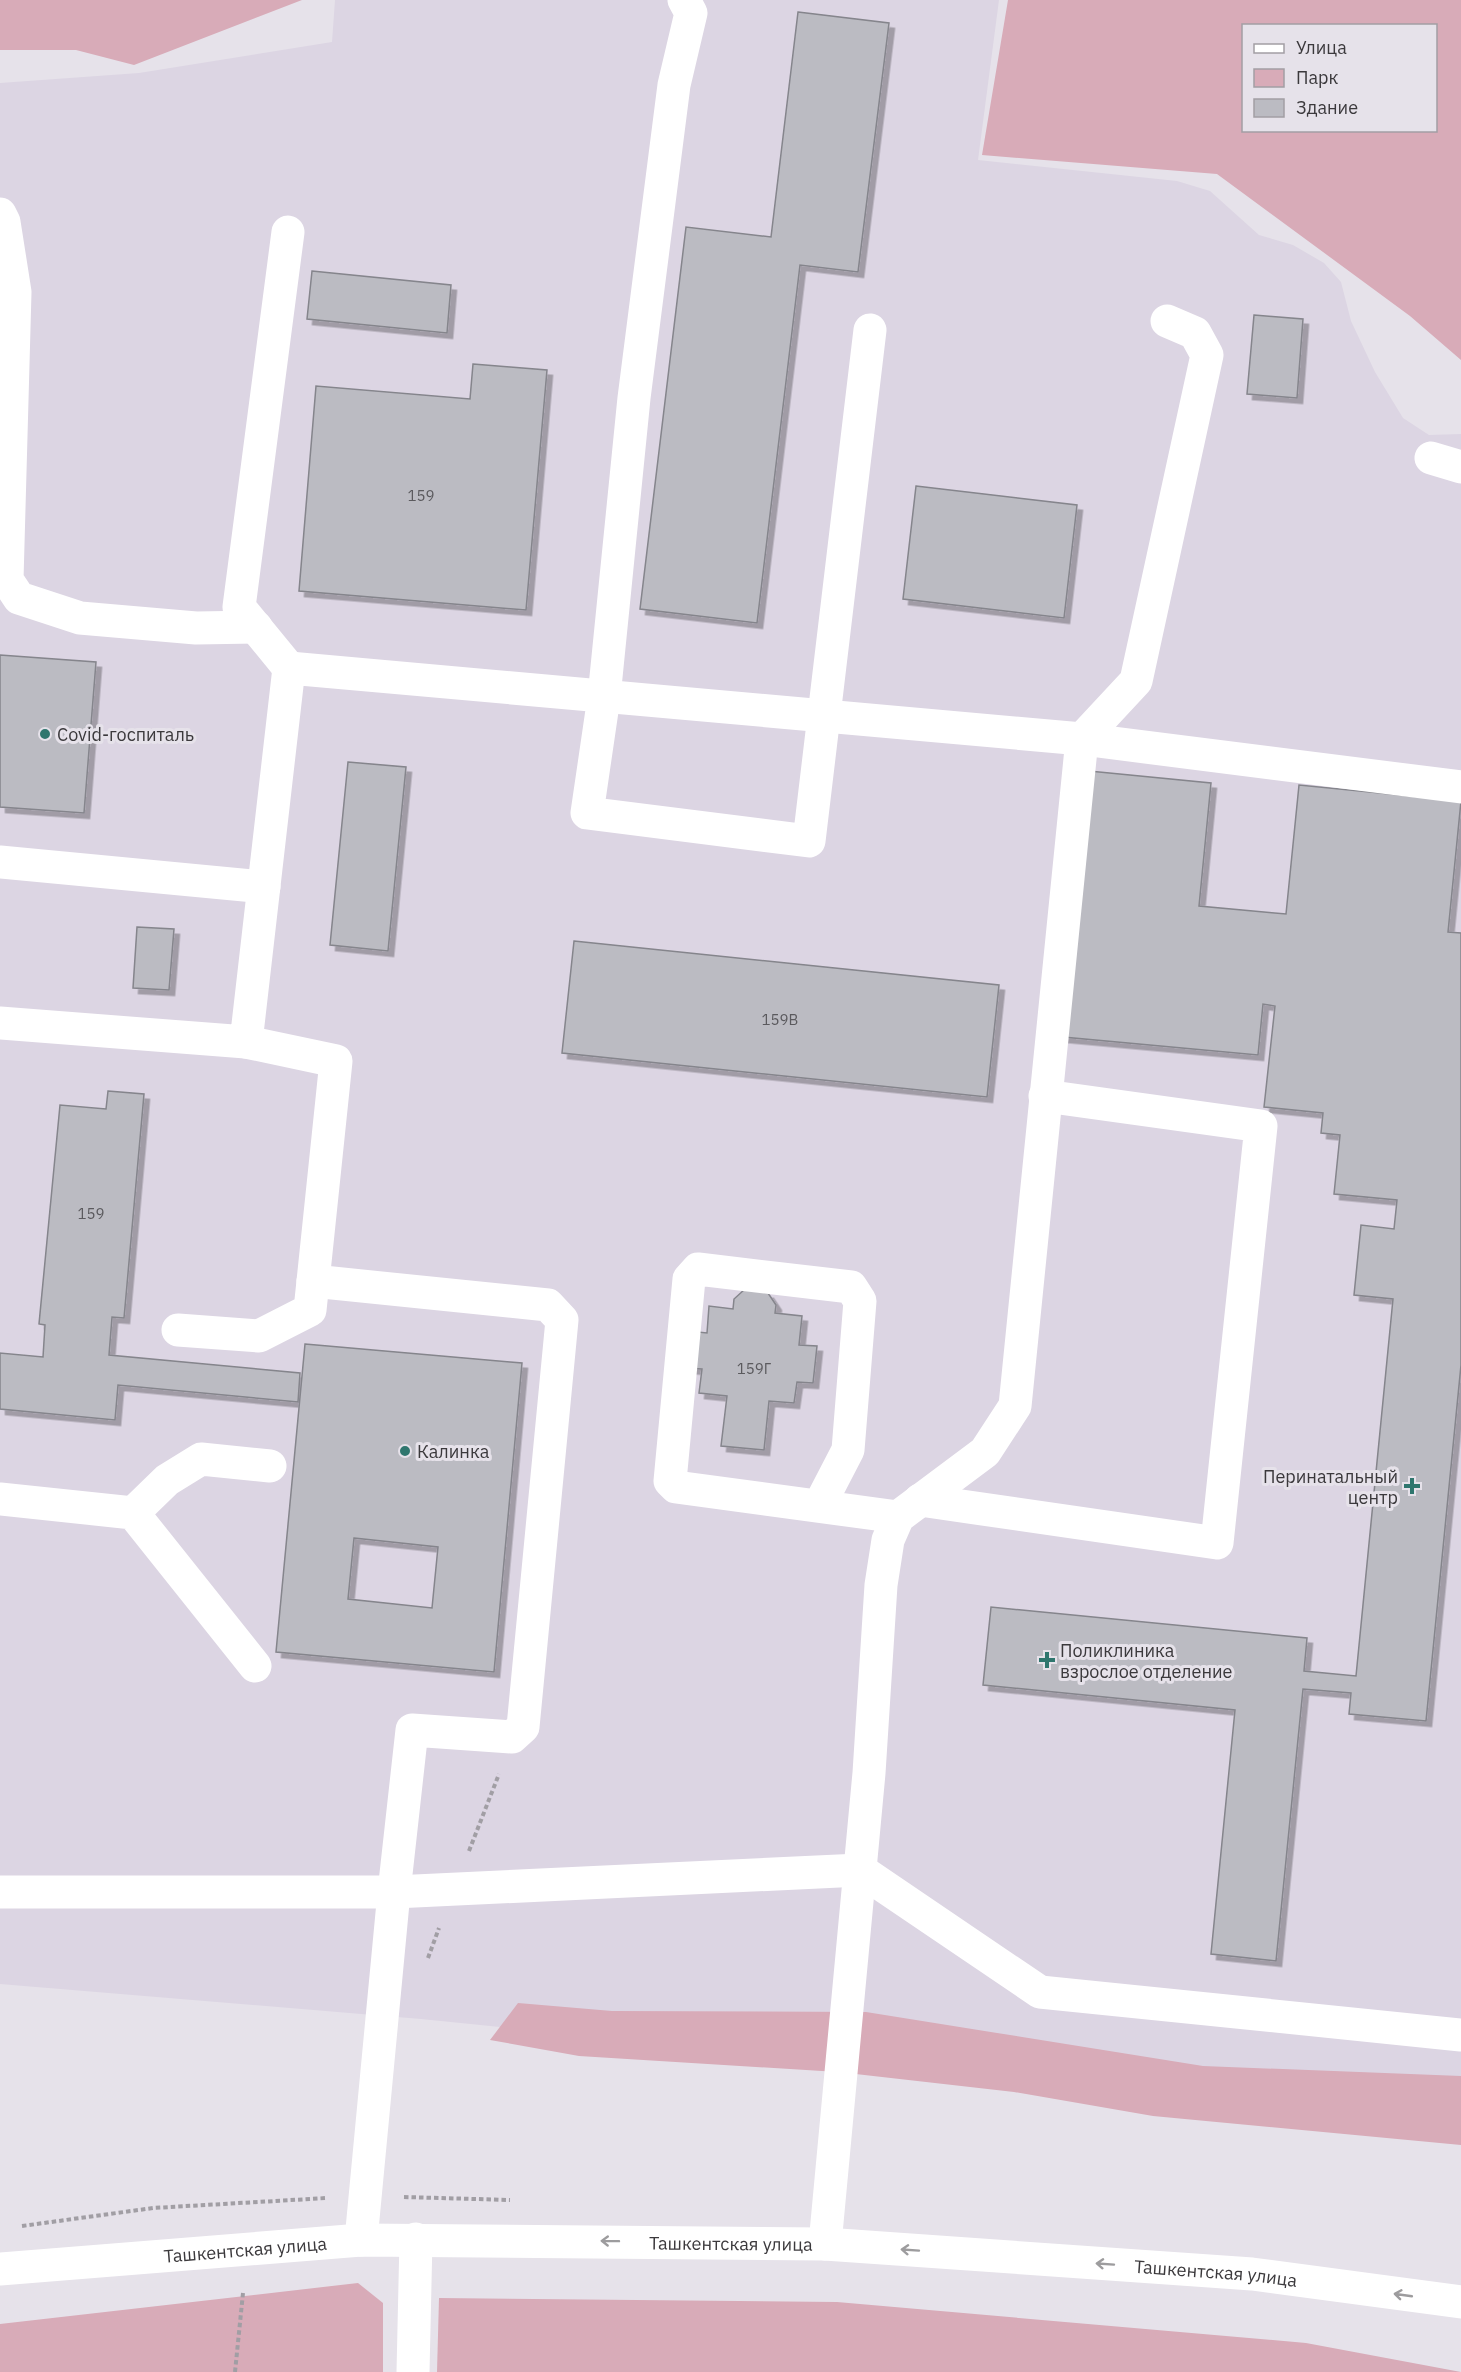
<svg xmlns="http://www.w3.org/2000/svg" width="1461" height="2372" viewBox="0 0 1461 2372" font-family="'IBM Plex Sans',sans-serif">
<defs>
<filter id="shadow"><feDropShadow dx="5.5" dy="5.5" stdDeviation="0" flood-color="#0004"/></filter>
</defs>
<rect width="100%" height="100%" fill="#e6e2ea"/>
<polygon fill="#dcd5e3" points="335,0 999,0 978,160 1177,181 1210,191 1259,235 1293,245 1324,263 1341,282 1351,321 1375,372 1403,418 1429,435 1461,434 1461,2123 421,2019 0,1984 0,83 139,73 332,42"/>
<g fill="#d8abb8" fill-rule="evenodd">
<polygon points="0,0 302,0 134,65 76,50 0,50"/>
<path d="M1008,0H1461V360L1410,316L1217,174L982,155ZM1244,26H1436V130H1244Z"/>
<polygon points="518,2003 612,2011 866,2012 1203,2066 1461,2076 1461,2145 1153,2116 1014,2092 838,2072 579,2056 490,2040"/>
<polygon points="358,2283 383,2303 383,2372 0,2372 0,2324"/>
<polygon points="439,2298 837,2302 1306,2343 1461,2372 437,2372"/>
</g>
<g fill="#bbbbc2" stroke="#85858c" stroke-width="1.5" fill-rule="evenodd" filter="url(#shadow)">
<polygon points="798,12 889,23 858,272 800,265 757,623 640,609 686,227 771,237"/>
<polygon points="312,271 451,285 447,333 307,319"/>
<polygon points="1254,315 1303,319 1297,398 1247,394"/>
<polygon points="473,364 547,370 526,610 299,591 316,386 470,399"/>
<polygon points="916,486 1077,505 1064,618 903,599"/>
<polygon points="0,655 96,662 84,813 0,807"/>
<polygon points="348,762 406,767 388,951 330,945"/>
<polygon points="1089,771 1211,783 1199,906 1286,914 1299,785 1461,801 1448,932 1461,933 1461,1365 1426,1721 1349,1714 1351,1693 1303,1689 1276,1961 1211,1954 1235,1710 983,1685 991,1607 1307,1638 1304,1671 1356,1676 1393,1299 1354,1295 1361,1225 1394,1229 1397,1200 1334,1194 1340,1135 1321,1133 1323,1113 1264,1107 1275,1006 1263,1004 1258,1055 1063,1037"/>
<polygon points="137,927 174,929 169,990 133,988"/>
<polygon points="574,941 999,985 987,1097 562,1053"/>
<polygon points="108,1091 144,1094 124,1318 112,1317 109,1355 300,1373 298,1402 118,1385 115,1420 0,1409 0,1353 43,1357 45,1325 39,1324 60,1105 106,1109"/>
<polygon points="745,1289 768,1293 776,1305 775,1313 802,1316 799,1345 817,1346 813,1383 797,1382 794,1403 769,1401 764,1450 721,1446 727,1396 699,1393 702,1369 684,1368 688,1331 707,1333 709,1306 733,1309 734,1299"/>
<path d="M305,1344L522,1363L494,1672L276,1652ZM354,1538L438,1547L432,1608L348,1599Z"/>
</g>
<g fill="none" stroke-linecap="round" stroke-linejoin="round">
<g stroke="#a19ea4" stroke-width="4" stroke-dasharray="4.5 3" stroke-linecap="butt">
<polyline points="469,1851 499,1774"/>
<polyline points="428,1958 439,1928"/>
<polyline points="404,2197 510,2200"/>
<polyline points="22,2226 153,2208 327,2198"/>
<polyline points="235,2372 243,2293"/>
</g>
<g stroke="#fff" stroke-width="33">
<polyline points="684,0 691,13 674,85 634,398 604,697 587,813 809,841 870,330"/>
<polyline points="0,214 4,222 15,292 7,580 19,598 80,618 196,628 256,627"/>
<polyline points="288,232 239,607 289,668"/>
<polyline points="1431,458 1461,467"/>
<polyline points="0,862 264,887"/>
<polyline points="0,1023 246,1042 289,668 1082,739 1461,787"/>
<polyline points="313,1281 548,1305 562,1320 523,1727 512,1737 412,1730 394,1892 361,2240"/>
<polyline points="178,1330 259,1336 310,1310 336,1061 246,1042"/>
<polyline points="0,1499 133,1513 255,1666"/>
<polyline points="920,1500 1217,1543 1261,1126 1045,1096"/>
<polyline points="819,1506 848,1450 860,1301 851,1287 698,1269 689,1279 670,1481 676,1487 898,1517"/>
<polyline points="133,1513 167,1480 201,1459 270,1466"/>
<polyline points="0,1892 394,1892 860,1870 1040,1992 1461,2035"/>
<polyline points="825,2244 869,1773 881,1585 888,1540 898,1517 985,1452 1015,1406 1082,739 1136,681 1207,355 1195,333 1167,321"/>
<polyline points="413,2372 416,2239"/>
</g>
<path stroke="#fff" stroke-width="33" id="s1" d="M0,2269L361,2240L825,2244L1252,2274L1461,2302"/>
</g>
<defs><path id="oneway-shaft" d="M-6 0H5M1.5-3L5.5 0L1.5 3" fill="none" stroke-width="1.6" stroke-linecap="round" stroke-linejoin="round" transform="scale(1.5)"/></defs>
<g stroke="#9d9c9e">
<use href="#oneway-shaft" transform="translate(610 2241) rotate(-179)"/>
<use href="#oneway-shaft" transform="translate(910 2250) rotate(-176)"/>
<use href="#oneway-shaft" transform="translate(1105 2264) rotate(-176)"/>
<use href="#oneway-shaft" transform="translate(1403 2295) rotate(-172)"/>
</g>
<g fill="#2f766e" stroke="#e6e2ea" stroke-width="2">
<circle cx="45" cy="734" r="6"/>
<circle cx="405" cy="1451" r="6"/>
<path d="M1409 1477h6v6h6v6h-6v6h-6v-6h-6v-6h6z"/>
<path d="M1044 1651h6v6h6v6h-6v6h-6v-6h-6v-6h6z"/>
</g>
<g text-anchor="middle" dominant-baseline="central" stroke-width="6" stroke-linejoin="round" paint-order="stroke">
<g font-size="15" fill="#5b5a5e">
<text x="421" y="495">159</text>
<text x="780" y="1019">159В</text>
<text x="91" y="1213">159</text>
<text x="754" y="1368">159Г</text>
</g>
<g font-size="18" fill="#3b393c" stroke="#e6e2ea" text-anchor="start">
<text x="57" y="734">Covid-госпиталь</text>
<text x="417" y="1451">Калинка</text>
<text x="1398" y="1476" text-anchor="end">Перинатальный<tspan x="1398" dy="21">центр</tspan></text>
<text x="1060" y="1650">Поликлиника<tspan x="1060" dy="21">взрослое отделение</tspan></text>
</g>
<g font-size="18" fill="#3b393c" stroke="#e6e2ea">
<text stroke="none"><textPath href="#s1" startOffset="732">Ташкентская улица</textPath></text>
<text stroke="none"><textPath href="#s1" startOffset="246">Ташкентская улица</textPath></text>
<text stroke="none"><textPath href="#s1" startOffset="1218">Ташкентская улица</textPath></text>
</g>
</g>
<rect x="1242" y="24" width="195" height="108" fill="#e6e2ea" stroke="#a29ea4" stroke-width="1.5"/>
<rect x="1254" y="44" width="30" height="9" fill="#ffffff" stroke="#a29ea4" stroke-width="1.5"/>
<text x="1296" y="54" font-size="18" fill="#3b393c">Улица</text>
<rect x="1254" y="69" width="30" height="18" fill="#d8abb8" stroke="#a29ea4" stroke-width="1.5"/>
<text x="1296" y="84" font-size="18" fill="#3b393c">Парк</text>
<rect x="1254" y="99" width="30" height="18" fill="#bbbbc2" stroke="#a29ea4" stroke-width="1.5"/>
<text x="1296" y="114" font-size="18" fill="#3b393c">Здание</text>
</svg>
